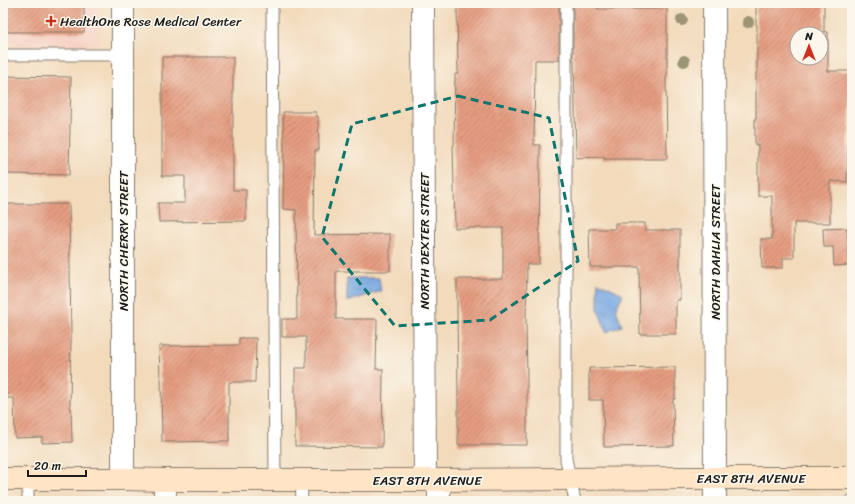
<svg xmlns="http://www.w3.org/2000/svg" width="855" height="504" viewBox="0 0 855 504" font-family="Sriracha,sans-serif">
<defs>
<pattern id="water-ripples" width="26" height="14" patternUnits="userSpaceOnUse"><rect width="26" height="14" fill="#75a6e0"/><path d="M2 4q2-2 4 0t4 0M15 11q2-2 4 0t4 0" fill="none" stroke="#5f86b5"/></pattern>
<pattern id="building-hatch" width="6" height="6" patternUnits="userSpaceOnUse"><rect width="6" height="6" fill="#e59d81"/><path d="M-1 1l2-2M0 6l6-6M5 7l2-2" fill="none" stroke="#b97f69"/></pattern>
</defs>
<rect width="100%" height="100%" fill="#fbf7ec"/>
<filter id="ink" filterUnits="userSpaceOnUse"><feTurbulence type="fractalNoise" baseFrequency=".025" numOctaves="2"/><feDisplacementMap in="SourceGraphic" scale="8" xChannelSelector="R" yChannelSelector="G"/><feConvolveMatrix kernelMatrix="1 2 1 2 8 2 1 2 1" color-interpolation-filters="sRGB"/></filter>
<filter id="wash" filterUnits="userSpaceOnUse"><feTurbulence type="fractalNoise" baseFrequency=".012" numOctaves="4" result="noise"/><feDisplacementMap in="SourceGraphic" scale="16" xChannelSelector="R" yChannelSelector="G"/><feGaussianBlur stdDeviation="0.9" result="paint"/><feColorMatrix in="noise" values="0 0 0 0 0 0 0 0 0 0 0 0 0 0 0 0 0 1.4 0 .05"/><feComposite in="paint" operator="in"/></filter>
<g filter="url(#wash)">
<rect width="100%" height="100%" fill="#f2dabb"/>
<polygon fill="#f6d2c4" points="3,3 99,3 98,45 17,45 3,38"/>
<g fill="url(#water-ripples)" stroke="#48617e">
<polygon points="347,278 379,278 381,291 347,302"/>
<polygon points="598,282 623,294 616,309 622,326 606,332 598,309"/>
</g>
<g id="blocks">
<g fill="url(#building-hatch)" fill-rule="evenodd">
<rect x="3" y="3" width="81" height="29"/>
<polygon points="457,3 559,3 559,60 535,60 534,145 540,145 539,264 527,264 526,323 527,377 527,445 458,445 458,392 457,310 457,279 503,279 503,228 455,228 453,146 454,146 455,74 458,74"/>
<polygon points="573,3 597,3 597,9 667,9 667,77 666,77 667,159 604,159 604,157 576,158 574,60 573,60"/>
<path d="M756,3H824V32H828V71H850V111L849,137H848L847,182L830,181V223H794V258H783V268H762L761,239H772V196H758V145H755V118H756V73H757V25H756ZM797,34H821V58H797Z"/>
<polygon points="162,57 233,57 233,190 246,190 246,221 159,222 158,203 185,203 185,176 162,176"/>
<polygon points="3,76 71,77 69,175 3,174"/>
<polygon points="283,112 316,112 316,116 318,116 319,150 315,150 314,235 390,234 390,271 336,271 336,319 377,319 376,369 383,369 382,447 295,446 295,368 306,368 306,337 282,337 282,319 297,319 296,210 283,209 284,148"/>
<polygon points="3,204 69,204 71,334 70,408 71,408 72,442 42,443 42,437 15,438 14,398 7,398 7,393 3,393"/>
<polygon points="615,223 645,223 645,230 680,230 680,300 676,300 676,334 640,334 639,267 590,267 589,229 615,229"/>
<polygon points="847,228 849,265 834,266 833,247 824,247 823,229"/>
<polygon points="239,338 256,338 255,382 229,382 229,441 162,442 161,377 160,377 159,346 239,345"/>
<polygon points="675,367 675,399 673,399 674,446 604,447 603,400 589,400 589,368"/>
</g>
</g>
</g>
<g filter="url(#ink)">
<use href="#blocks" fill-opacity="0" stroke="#877b6c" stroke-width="1"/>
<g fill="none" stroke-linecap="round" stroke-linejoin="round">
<defs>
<g id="lane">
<polyline points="272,3 275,480"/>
<polyline points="566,3 566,459 575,501"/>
<polyline points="3,55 123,55"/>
<polyline points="301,480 302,501"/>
<polyline points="28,501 28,479"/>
<polyline points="852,501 852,500"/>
</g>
<g id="street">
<polyline points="123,3 123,479"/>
<polyline points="423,3 425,480"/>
<polyline points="714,3 715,501"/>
<polyline points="165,480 165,501"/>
<polyline points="439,480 439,501"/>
</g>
<polyline id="secondary" points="3,479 123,479 165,480 439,480 688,478 852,478"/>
</defs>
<use href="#lane" stroke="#877b6c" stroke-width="13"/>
<use href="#street" stroke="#877b6c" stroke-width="24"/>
<use href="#secondary" stroke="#877b6c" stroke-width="24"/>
<use href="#lane" stroke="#fff" stroke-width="11"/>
<use href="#street" stroke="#fff" stroke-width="22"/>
<use href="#secondary" stroke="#ffe4c6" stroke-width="22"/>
</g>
<g fill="#9c9575">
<circle cx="682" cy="20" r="6"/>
<circle cx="748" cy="22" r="6"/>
<circle cx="684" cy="61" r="6"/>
</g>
</g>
<path fill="none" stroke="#0f766e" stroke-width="3" stroke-dasharray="8 5" stroke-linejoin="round" d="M458,96L549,118L578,261L490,320L395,326L322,237L352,124Z"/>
<path fill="#c8321e" stroke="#fbf7ec" stroke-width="1.5" d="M49 15h4v4h4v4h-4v4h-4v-4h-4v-4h4z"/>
<g text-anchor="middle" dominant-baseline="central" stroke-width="3" stroke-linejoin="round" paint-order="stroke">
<g font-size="13" fill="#1c1c1c" stroke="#fbf7ec" text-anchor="start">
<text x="60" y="21">HealthOne Rose Medical Center</text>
</g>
<g font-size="13" fill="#1c1c1c" stroke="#fbf7ec">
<text transform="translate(123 241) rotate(-90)">NORTH CHERRY STREET</text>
<text transform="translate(424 241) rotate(-90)">NORTH DEXTER STREET</text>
<text transform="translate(715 252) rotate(-90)">NORTH DAHLIA STREET</text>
<text x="751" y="478">EAST 8TH AVENUE</text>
<text x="427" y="480">EAST 8TH AVENUE</text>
</g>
</g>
<rect width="855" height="504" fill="none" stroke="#fbf7ec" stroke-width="16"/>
<g transform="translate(809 46)"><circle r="19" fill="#fbf7ec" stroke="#a29f99"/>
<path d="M0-3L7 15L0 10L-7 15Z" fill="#c8321e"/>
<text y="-6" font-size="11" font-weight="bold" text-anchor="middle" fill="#1c1c1c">N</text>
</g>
<path d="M28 470v6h58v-6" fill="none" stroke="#1c1c1c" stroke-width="2"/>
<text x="34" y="470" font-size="12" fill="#1c1c1c" stroke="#fbf7ec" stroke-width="3" paint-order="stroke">20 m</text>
</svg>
